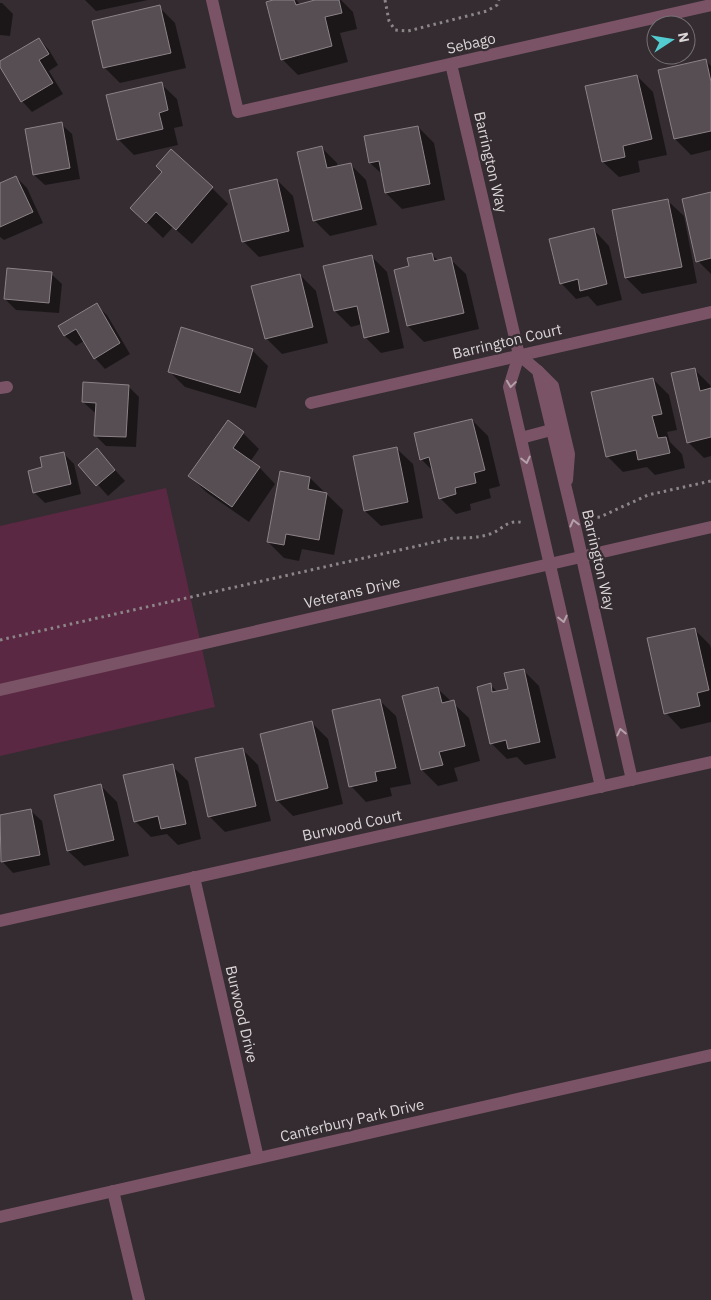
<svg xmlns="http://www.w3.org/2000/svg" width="711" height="1300" viewBox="0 0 711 1300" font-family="'IBM Plex Sans',sans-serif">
<rect width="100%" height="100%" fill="#342c30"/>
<polygon fill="#5b2843" points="166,488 215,707 0,756 0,526"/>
<g fill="#0007">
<polygon points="85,0 148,0 96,11"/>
<polygon points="278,0 296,0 301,5 320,0 341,0 353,12 357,29 340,33 348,62 298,75 282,59"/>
<polygon points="0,3 2,3 13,14 10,36 0,35"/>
<polygon points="159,7 175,23 186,68 120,83 104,67"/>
<polygon points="39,39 49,50 58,65 49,71 63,94 32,112 22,101 0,62"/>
<polygon points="705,60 711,66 711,150 691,155 675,139 660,71"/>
<polygon points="637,76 653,92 667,155 638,161 640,172 619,177 603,162"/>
<polygon points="161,84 177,99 183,126 174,128 178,145 134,155 118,139"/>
<polygon points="61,124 72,134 80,179 45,185 34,175"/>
<polygon points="418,127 434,143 445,200 402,209 386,193 383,175 370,163"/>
<polygon points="321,147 337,163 338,167 350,164 366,180 377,225 330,236 314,220"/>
<polygon points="16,177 27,188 43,223 4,240 0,237 0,185"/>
<polygon points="277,180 293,196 304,247 259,257 243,241"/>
<polygon points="212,188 228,204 192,244 173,227 163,238 132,208"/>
<polygon points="711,193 711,274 698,261"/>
<polygon points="668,201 684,216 697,283 642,294 626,278"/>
<polygon points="594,230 609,246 622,300 597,306 588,296 576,299 561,283"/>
<polygon points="431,254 439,261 450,259 466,274 479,329 424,342 408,326 395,271 410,267"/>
<polygon points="371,256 387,272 404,348 381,353 365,337 362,324 351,327 335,311"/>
<polygon points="51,274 62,284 59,313 16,310 5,299"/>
<polygon points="300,275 316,291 328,343 282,354 266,338"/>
<polygon points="96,305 107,315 130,354 105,369 95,358 84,341 76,346 65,336 60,327"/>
<polygon points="252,350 268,366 256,408 185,387 169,371"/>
<polygon points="694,369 710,385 711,388 711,456 704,458 688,442"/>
<polygon points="653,379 669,395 677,430 667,432 670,442 682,454 685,468 655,475 647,467 623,472 607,456"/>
<polygon points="128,386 139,397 136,447 106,446 95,435 97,413 94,412 83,402"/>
<polygon points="472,420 488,436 500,486 489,489 491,498 470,504 471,510 456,514 440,498 433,471 421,459"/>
<polygon points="243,433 259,449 250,462 260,468 275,484 249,522 206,492 190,476"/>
<polygon points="397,449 413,464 423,518 381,526 365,511"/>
<polygon points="63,453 74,464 81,494 45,503 34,492 44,468"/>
<polygon points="107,461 125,481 108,496 80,465"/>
<polygon points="310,478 343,510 334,555 302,549 299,561 284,558 268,542"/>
<polygon points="694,629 710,645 711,649 711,722 681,729 666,713"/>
<polygon points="523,670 539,686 556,758 525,765 517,757 507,759 491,743 490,685 498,692 509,690"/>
<polygon points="438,689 469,718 480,761 454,768 458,781 438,786 422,770"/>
<polygon points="380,701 396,716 411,784 390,788 392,796 366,802 351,786"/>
<polygon points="312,723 328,739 343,804 293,816 277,800"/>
<polygon points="242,749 258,765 271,821 225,832 209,816"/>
<polygon points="172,766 188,781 201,839 178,845 167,834 151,837 135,821"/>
<polygon points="101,786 117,802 129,856 84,866 68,851"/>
<polygon points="31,811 42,821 50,865 13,873 3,862 0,848 0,817"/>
</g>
<g fill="#564e52" stroke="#8c8287">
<polygon points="273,0 294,0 296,5 315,0 339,0 342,13 325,17 332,46 281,60 266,2"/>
<polygon points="160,5 171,53 103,68 92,21"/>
<polygon points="39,38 49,54 39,60 53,83 21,102 0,67 0,61"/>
<polygon points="706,59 711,82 711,131 674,139 658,70"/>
<polygon points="637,75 652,139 623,146 625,157 602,162 585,86"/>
<polygon points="162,82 168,110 159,113 163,129 117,140 106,95"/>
<polygon points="62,122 70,168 33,175 25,129"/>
<polygon points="418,126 430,184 385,193 379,161 369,163 364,136"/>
<polygon points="322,146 327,168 351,163 362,209 313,221 297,152"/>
<polygon points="171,149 213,187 176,230 156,212 146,223 130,208 162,172 156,166"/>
<polygon points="16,176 33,212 0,227 0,183"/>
<polygon points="277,179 289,231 242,242 229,190"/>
<polygon points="711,192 711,258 696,262 682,199"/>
<polygon points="668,199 682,267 625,278 612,210"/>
<polygon points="594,228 607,284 580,291 578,279 560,284 549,239"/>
<polygon points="432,253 434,261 451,257 464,313 407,326 394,270 409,266 407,258"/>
<polygon points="372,255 389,332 364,338 357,306 334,311 323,266"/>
<polygon points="7,268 52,272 49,303 4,299"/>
<polygon points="300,274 313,327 265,339 251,286"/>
<polygon points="97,303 120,343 94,359 76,329 64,336 58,326"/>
<polygon points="181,327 253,349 240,393 168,372"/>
<polygon points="695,368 700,391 711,388 711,437 687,443 671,373"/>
<polygon points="653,378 662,414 652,416 658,438 666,437 670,453 638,460 636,450 606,457 591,392"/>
<polygon points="83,382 129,385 126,437 94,436 96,403 82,402"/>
<polygon points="472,419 485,470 474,473 476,483 455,488 456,494 439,499 429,457 420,460 414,433"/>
<polygon points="228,420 244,432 233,448 260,467 232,507 188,476"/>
<polygon points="397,447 408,502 364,511 353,456"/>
<polygon points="97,448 115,470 96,486 78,465"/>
<polygon points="64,452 71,484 33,493 28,471 42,467 40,457"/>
<polygon points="280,471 310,477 308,489 327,493 319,540 286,534 284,545 267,542"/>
<polygon points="695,628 709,690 697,693 700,706 664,714 647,638"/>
<polygon points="524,669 540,742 508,749 506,740 490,744 477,687 491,683 492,692 508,689 504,673"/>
<polygon points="438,687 442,703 454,700 465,746 439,752 443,765 421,770 402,696"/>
<polygon points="380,699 396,768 375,772 377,781 349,787 332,710"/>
<polygon points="312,721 328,788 276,801 260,734"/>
<polygon points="243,748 256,806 208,817 195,758"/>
<polygon points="173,764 186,824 161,829 158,816 134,822 123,775"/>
<polygon points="101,784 114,840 67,851 54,795"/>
<polygon points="31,809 40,855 1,862 0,815"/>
</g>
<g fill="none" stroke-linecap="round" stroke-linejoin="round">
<g stroke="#8c8689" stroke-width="3" stroke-dasharray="2.5 4" stroke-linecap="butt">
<polyline points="385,0 389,21 395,30 408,31 487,11 497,5 499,0"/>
<polyline points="591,518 600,517 648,495 711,481"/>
<path d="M0,640L453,538C466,538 478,538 490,534C503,530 507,518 524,523"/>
</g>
<g stroke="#7a5466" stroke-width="12">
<polyline points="212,0 238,112 711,5"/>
<polyline points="451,64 519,355 509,387 601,787"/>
<polyline points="519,355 538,371 574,522 632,780"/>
<polyline points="538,371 553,386 569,454 567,480"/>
<polyline points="0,388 7,387"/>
<polyline points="311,403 711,312"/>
<polyline points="521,438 551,430"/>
<polyline points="194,877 258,1158"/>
<polyline points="0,921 711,762"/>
<polyline points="113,1191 139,1300"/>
<polyline points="0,1217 711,1055"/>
</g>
<polyline stroke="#7a5466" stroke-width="12" points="0,690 711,527"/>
</g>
<defs><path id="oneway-chevron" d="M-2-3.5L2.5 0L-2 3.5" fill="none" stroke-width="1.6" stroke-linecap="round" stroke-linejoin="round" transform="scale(1.25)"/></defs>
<g stroke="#b4a1aa">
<use href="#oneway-chevron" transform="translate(511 384) rotate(98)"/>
<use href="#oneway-chevron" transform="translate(526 460) rotate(77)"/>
<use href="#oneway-chevron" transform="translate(574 523) rotate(-104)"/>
<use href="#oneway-chevron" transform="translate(563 619) rotate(77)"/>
<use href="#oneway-chevron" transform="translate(621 732) rotate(-103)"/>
</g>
<g text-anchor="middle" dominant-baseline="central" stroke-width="4.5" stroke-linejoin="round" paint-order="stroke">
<g font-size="15" fill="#dad5d7" stroke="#342c30">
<text transform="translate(471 43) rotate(-13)">Sebago</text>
<text transform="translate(491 162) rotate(77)">Barrington Way</text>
<text transform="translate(507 341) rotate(-13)">Barrington Court</text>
<text transform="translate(599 560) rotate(77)">Barrington Way</text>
<text transform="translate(352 592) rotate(-13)">Veterans Drive</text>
<text transform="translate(352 825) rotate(-12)">Burwood Court</text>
<text transform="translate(242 1014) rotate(77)">Burwood Drive</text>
<text transform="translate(352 1120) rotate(-13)">Canterbury Park Drive</text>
</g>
</g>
<g transform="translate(671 40) rotate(78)"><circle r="24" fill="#342c30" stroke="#767073"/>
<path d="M0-4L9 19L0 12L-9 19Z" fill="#52ccd1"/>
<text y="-8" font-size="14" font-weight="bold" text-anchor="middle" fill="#dad5d7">N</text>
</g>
</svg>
